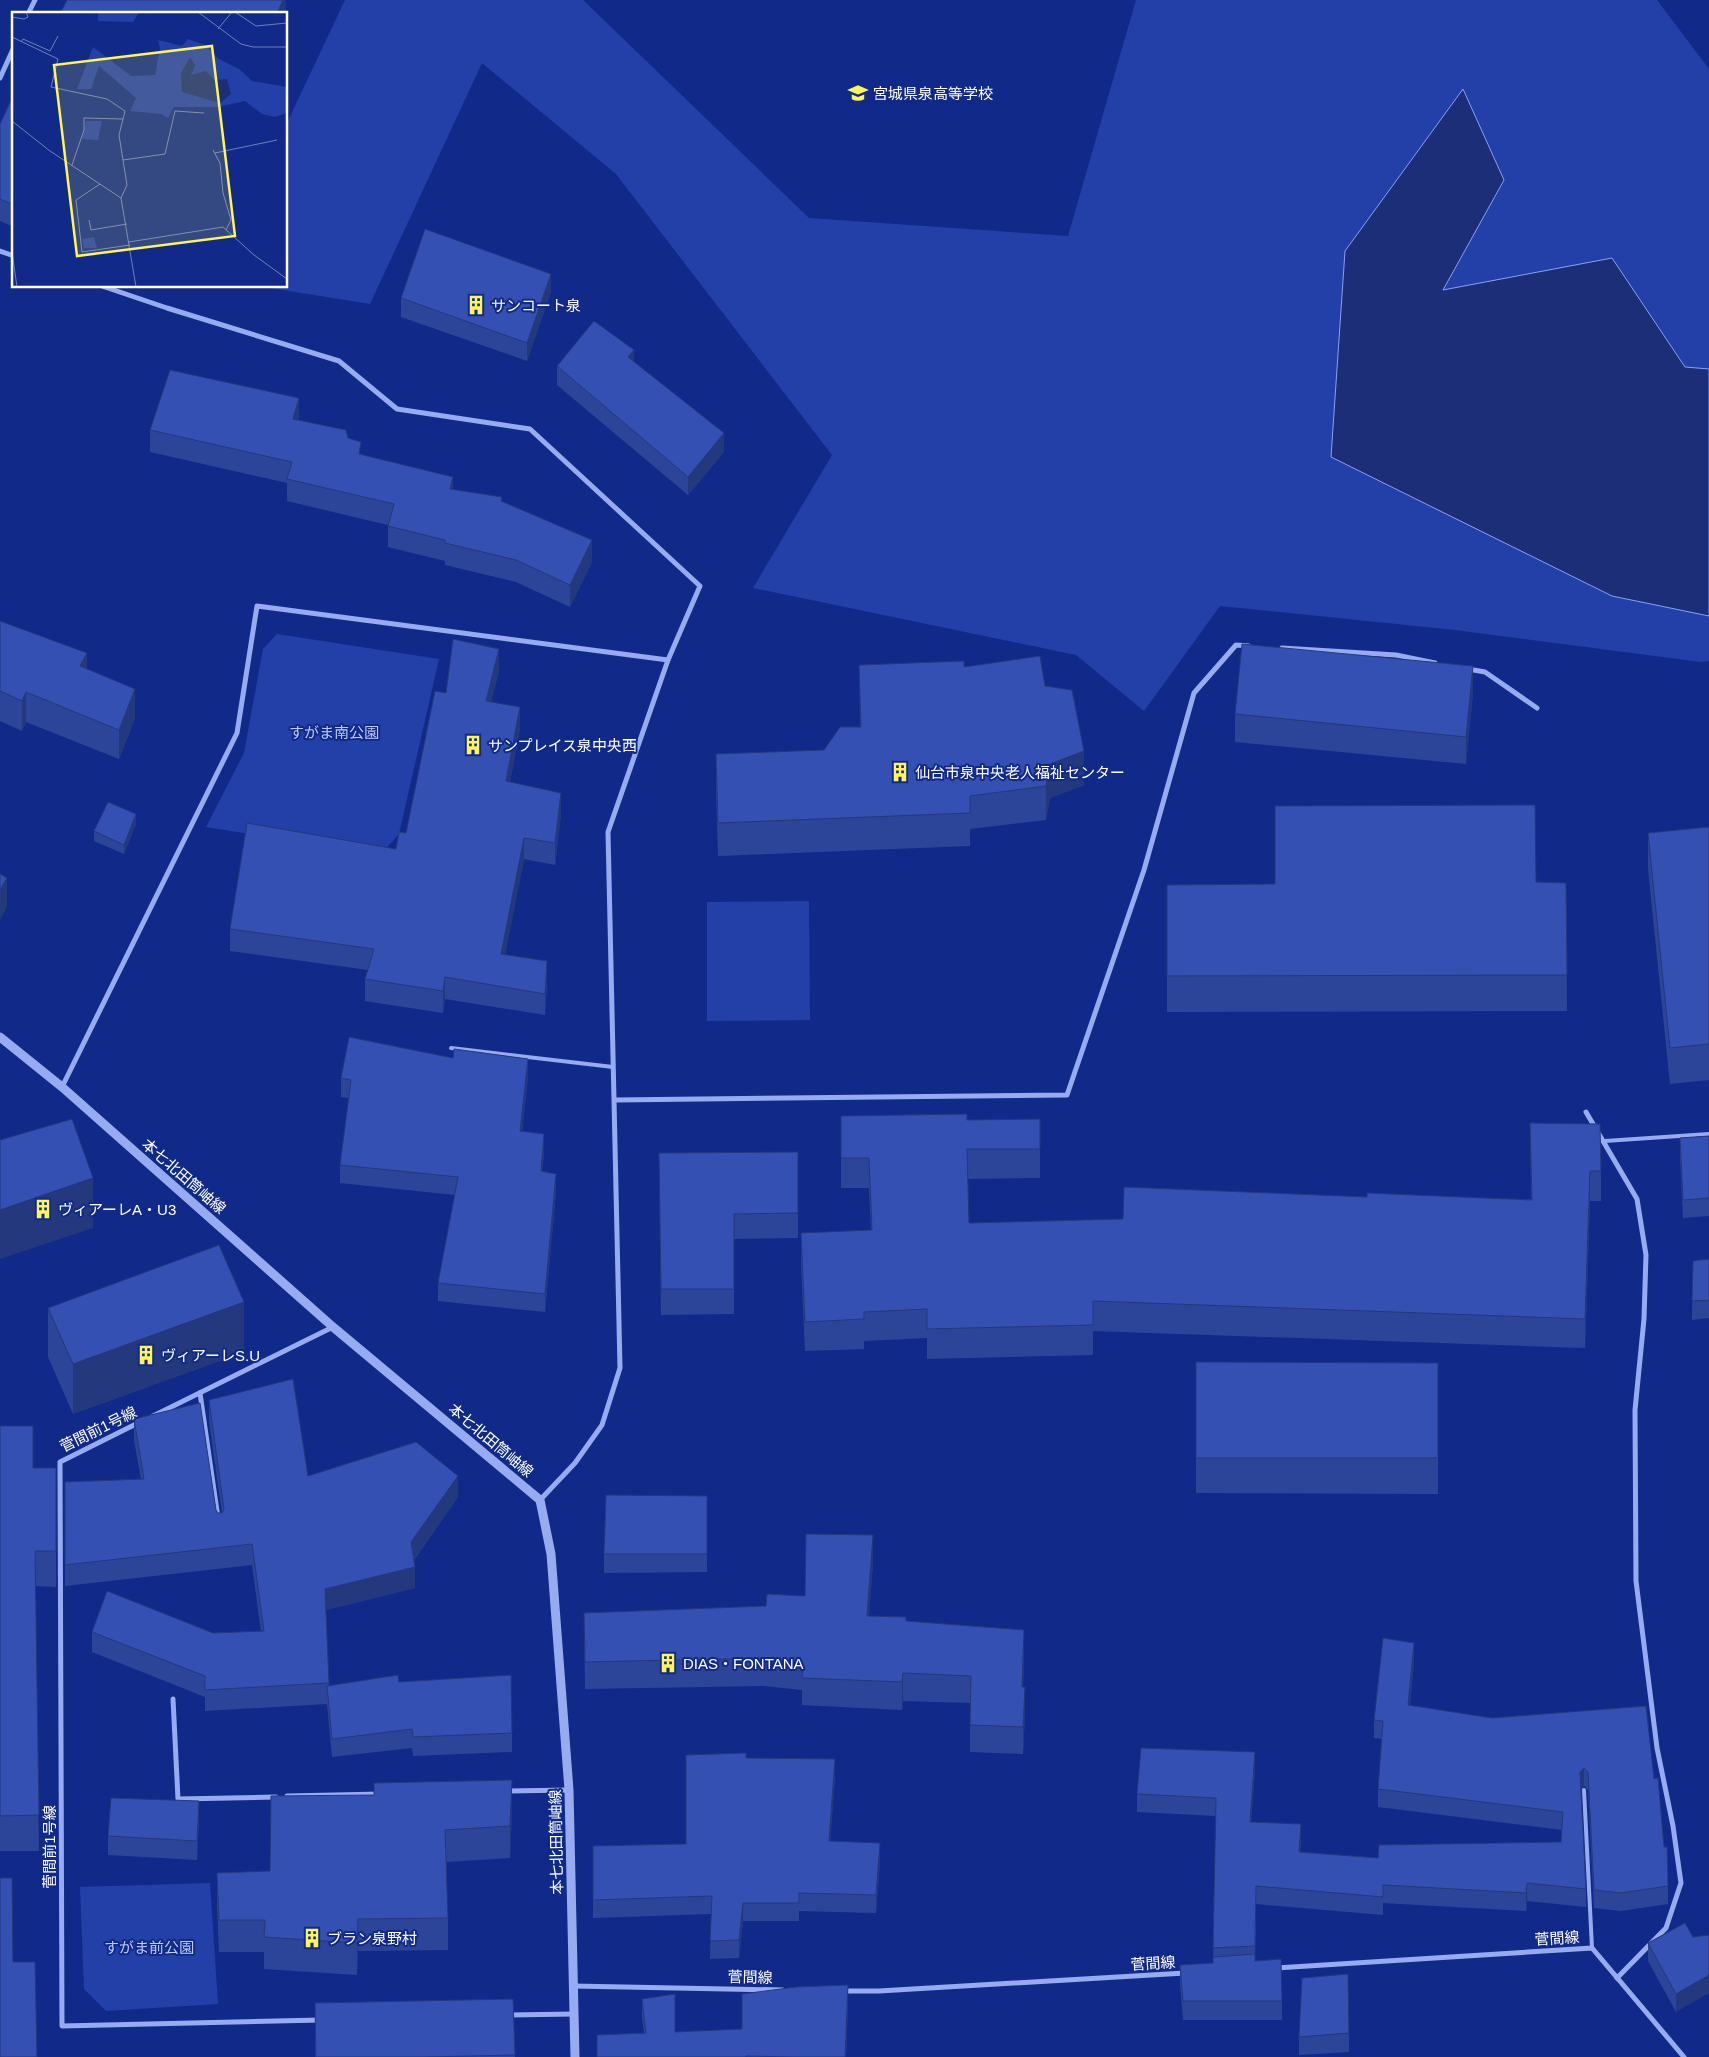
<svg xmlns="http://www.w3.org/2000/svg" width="1709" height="2057" viewBox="0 0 1709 2057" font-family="Helvetica,'Noto Sans JP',sans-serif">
<rect width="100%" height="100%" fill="#112a8a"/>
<g fill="#2340a9">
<polygon points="345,0 583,0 809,218 1068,236 1136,0 1657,0 1709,69 1709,661 1701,662 1455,630 1220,606 1144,711 1076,655 753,588 832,455 616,174 482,63 370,304 258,286 286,286 286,125"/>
<polygon points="277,634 439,659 399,834 380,855 206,827 244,753 263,649"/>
<polygon points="809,901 810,1020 707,1021 707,902"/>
<polygon points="210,1883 218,2004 106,2011 84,1989 80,1887"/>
</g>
<polygon fill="#1c2e78" stroke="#88a1f5" points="1463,89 1504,180 1443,290 1612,258 1685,367 1709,369 1709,616 1612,596 1331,457 1345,251"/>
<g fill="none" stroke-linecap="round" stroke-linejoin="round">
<g stroke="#97abf1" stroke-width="4">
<polyline points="451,1048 613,1067"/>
<polyline points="1605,1141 1709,1134"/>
<polyline points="1584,1790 1592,1948"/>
</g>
<g stroke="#97abf1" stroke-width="5">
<polyline points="28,14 35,0"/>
<polyline points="0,78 14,47"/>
<polyline points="0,251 14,256"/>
<polyline points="102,286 167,308 339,361 397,409 530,429 700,586 668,660"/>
<polyline points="1282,648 1396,655 1435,663"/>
<polyline points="1468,669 1485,672 1537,708"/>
<polyline points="62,1087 237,733 257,606 668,660 608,832 620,1368 602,1425 575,1463 540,1500"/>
<polyline points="615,1100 1067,1095 1144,870 1194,693 1236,645 1249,646"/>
<polyline points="1586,1112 1637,1199 1646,1255 1644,1319 1635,1410 1636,1581 1657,1748 1673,1826 1681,1883 1666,1928 1617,1978"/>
<polyline points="200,1393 218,1518"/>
<polyline points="153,1416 333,1327"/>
<polyline points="138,1423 60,1462 62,2026 321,2020"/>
<polyline points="173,1699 178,1799 276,1797"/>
<polyline points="507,1791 569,1790"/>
<polyline points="287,1796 381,1794"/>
<polyline points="1276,1968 1592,1948 1684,2057"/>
<polyline points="573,1986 783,1990"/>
<polyline points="841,1991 879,1991 1185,1973"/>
<polyline points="509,2015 574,2014"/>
</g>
<polyline stroke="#97abf1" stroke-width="9" points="0,1037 62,1087 333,1327 540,1500 551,1554 569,1790 575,2057"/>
</g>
<g fill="#2d4599">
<polygon points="14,94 14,227 0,221 0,124"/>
<polygon points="551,292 527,361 401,317 401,298"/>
<polygon points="557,366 724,452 688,495 557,385"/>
<polygon points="299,420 348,438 361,454 453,490 502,502 592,562 570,607 516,582 445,565 445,561 388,547 388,525 287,501 287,483 150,452 150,430"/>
<polygon points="0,621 87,669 135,718 119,759 26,722 22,731 0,721"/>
<polygon points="859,665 964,667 1045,686 1084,785 1050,798 1046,820 970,829 970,846 718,856 716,788 716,754 824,750 860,727"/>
<polygon points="499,671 491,701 520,729 510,782 561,815 555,865 524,859 505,954 547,983 545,1015 445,999 443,1013 365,1001 365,979 368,970 230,951 230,929 396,849 406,833 446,693"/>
<polygon points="1473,693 1466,764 1235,742 1235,714"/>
<polygon points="136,824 124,854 94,841 94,831"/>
<polygon points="1709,827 1709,1080 1670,1084 1648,869 1648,833"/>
<polygon points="1536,882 1566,883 1567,1011 1167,1012 1167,885"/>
<polygon points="528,1077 522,1132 544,1152 542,1172 556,1192 545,1312 438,1301 438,1283 455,1195 340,1183 340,1165 349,1098 341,1097 341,1078"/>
<polygon points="841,1116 967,1120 1040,1149 1040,1178 968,1179 969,1223 1123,1219 1367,1197 1531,1199 1530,1123 1601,1171 1601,1201 1590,1201 1585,1348 1093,1331 1093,1355 927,1359 927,1338 864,1341 864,1349 805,1351 801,1263 801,1233 871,1230 869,1188 841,1188"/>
<polygon points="1709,1136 1709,1216 1683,1218 1680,1157 1680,1138"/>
<polygon points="798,1152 798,1238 734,1239 734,1314 661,1315 659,1153"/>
<polygon points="1709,1259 1709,1318 1692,1320 1693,1261"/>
<polygon points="48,1308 244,1352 73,1414 48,1357"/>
<polygon points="1196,1362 1438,1363 1438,1494 1196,1493"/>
<polygon points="209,1400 308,1476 458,1497 414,1560 415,1588 326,1610 329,1686 399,1682 512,1733 512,1752 413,1756 412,1748 332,1757 327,1704 205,1711 205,1697 92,1652 92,1632 213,1633 261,1631 252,1565 65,1586 65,1482 141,1479 134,1440 134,1419 218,1513 222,1513 209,1421"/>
<polygon points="0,1426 33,1468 56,1468 56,1587 35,1586 39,1851 0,1851"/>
<polygon points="707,1496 707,1572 604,1573 604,1554"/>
<polygon points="873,1563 869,1616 906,1621 1024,1658 1023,1687 1025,1714 1023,1754 970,1752 970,1703 903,1701 902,1710 802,1705 802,1690 764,1686 585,1689 584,1613 766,1606 805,1596"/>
<polygon points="1414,1662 1410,1706 1654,1779 1668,1886 1668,1904 1621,1911 1594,1908 1588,1790 1584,1786 1581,1789 1586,1889 1586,1907 1527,1901 1526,1911 1383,1903 1383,1915 1256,1904 1255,1961 1282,2001 1282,2020 1183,2020 1180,1984 1180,1965 1213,1963 1216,1816 1137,1812 1137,1794 1255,1770 1251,1822 1301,1842 1300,1852 1378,1858 1561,1842 1562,1830 1378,1807 1378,1789 1382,1739 1374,1738 1374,1720"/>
<polygon points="746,1758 835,1777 830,1841 880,1861 876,1913 799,1911 799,1921 743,1921 739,1958 710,1959 711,1914 593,1918 593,1846 686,1844"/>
<polygon points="512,1812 510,1858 446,1862 448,1918 448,1950 358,1951 357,1975 264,1969 264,1952 219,1952 217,1905 217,1873 270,1871"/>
<polygon points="199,1819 197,1860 108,1855 108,1836"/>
<polygon points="1685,1923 1676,2012 1648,1961 1648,1943"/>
<polygon points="513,1999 515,2057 315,2057 315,2003"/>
<polygon points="642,1999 675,2032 742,2029 848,2003 846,2057 597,2057 644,2033 642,2017"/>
<polygon points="1349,2033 1349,2052 1299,2055 1299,2037"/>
</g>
<g fill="#24387d">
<polygon points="283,0 286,0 286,14 277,14"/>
<polygon points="551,274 551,292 527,361 527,343"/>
<polygon points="634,350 634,369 628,357"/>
<polygon points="299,398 299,420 293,419"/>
<polygon points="724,433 724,452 688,495 688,477"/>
<polygon points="453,477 453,499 450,489"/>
<polygon points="592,540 592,562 570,607 570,585"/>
<polygon points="499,649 499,671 486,722 486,701"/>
<polygon points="87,653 87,683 80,666"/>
<polygon points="1473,666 1473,693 1466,764 1466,737"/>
<polygon points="135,689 135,718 119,759 119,730"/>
<polygon points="26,692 26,722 22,731 22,701"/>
<polygon points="520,707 520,729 506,803 506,781"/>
<polygon points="1084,751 1084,785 1050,798 1046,820 1046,786 1050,764"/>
<polygon points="561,793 561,815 555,865 555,843"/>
<polygon points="136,814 136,824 124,854 124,845"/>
<polygon points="524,838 524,859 501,976 501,954"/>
<polygon points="7,878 7,907 0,920 0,890"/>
<polygon points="547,961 547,983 545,1015 545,994"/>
<polygon points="445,977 445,999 443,1013 443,991"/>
<polygon points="528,1059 528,1077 520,1149 520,1131"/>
<polygon points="544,1134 544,1152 541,1190 541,1171"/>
<polygon points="1590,1171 1590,1201 1585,1348 1585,1319"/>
<polygon points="556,1174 556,1192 545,1312 545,1294"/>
<polygon points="93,1178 93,1228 0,1259 0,1210"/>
<polygon points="244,1302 244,1352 73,1414 73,1364"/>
<polygon points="458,1476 458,1497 411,1563 411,1542"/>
<polygon points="873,1535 873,1563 867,1644 867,1616"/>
<polygon points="415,1567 415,1588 325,1610 325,1589"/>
<polygon points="1024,1630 1024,1658 1022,1714 1022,1687"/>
<polygon points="1414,1643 1414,1662 1408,1724 1408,1705"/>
<polygon points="903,1673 903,1701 902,1710 902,1682"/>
<polygon points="1025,1687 1025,1714 1023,1754 1023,1727"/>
<polygon points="1255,1752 1255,1770 1250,1840 1250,1822"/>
<polygon points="835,1759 835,1777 829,1859 829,1841"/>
<polygon points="1584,1768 1584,1786 1580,1790 1580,1772"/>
<polygon points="512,1780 512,1812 510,1858 510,1826"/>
<polygon points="199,1801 199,1819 197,1860 197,1841"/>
<polygon points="1301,1824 1301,1842 1299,1870 1299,1852"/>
<polygon points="880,1843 880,1861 876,1913 876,1895"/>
<polygon points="1527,1883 1527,1901 1526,1911 1526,1893"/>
<polygon points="743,1903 743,1921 739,1958 739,1940"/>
<polygon points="358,1919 358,1951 357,1975 357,1943"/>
<polygon points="1709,1975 1709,1993 1676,2012 1676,1994"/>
<polygon points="848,1985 848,2003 846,2057 845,2057"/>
</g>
<g fill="#3450b2" stroke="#24387d">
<polygon points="67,0 283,0 277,14 60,14"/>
<polygon points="14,94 14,205 0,199 0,124"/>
<polygon points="425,229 551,274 527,343 401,298"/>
<polygon points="594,321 634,350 628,357 724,433 688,477 557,366"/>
<polygon points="170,370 299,398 293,419 346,430 348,438 361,442 359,454 453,477 450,489 502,497 501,501 592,540 570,585 516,560 445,543 445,540 388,526 394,504 287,479 292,462 150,430"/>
<polygon points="0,621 87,653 80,666 135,689 119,730 26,692 22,701 0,691"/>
<polygon points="453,639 499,649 486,701 520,707 506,781 561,793 555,843 524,838 501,954 547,961 545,994 445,977 443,991 365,979 374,949 230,929 247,823 396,849 399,832 406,833 435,691 446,693"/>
<polygon points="1242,644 1473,666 1466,737 1235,714"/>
<polygon points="1040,656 1045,686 1072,690 1084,751 1050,764 1046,786 970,796 970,813 718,823 716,754 824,750 840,727 861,727 859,665 964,661 964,667"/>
<polygon points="108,802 136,814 124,845 94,831"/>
<polygon points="1535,805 1536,882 1566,883 1567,975 1167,976 1167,885 1275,884 1275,806"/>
<polygon points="1709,827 1709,1044 1670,1048 1648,833"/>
<polygon points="0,874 7,878 0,890"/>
<polygon points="349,1037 453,1058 454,1049 528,1059 520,1131 544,1134 541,1171 556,1174 545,1294 438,1283 458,1177 340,1165 351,1080 341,1078"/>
<polygon points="967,1114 967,1120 1040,1119 1040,1149 967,1149 969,1223 1123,1219 1124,1187 1367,1197 1367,1193 1532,1200 1530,1123 1600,1124 1601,1171 1590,1171 1585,1319 1093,1301 1093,1325 927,1329 927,1309 864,1312 864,1319 805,1322 801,1233 872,1230 869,1158 841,1158 841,1116"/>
<polygon points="72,1119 93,1178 0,1210 0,1140"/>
<polygon points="1709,1136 1709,1198 1683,1200 1680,1138"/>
<polygon points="798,1152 798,1213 734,1214 734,1289 661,1289 659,1153"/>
<polygon points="219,1245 244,1302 73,1364 48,1308"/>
<polygon points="1709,1259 1709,1300 1692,1301 1693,1261"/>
<polygon points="1196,1362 1438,1363 1438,1458 1196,1458"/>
<polygon points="293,1379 308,1476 416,1442 458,1476 411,1542 415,1567 325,1589 329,1683 205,1690 205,1676 92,1632 107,1591 213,1633 264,1631 252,1544 65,1565 65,1482 144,1479 134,1419 200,1403 216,1510 218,1513 222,1513 224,1509 209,1400"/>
<polygon points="0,1426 33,1426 33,1468 56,1468 56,1551 35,1551 39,1815 0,1816"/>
<polygon points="606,1495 707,1496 707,1554 604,1554"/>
<polygon points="806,1534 873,1535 867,1616 906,1617 906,1621 1024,1630 1022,1687 1025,1687 1023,1727 970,1725 971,1676 903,1673 902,1682 802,1678 803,1663 764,1658 585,1662 584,1613 766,1606 767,1594 805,1596"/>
<polygon points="1383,1638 1414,1643 1408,1705 1492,1718 1646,1706 1654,1779 1658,1778 1664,1847 1667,1847 1668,1886 1621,1893 1594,1890 1588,1772 1584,1768 1580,1772 1586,1889 1527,1883 1526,1893 1383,1885 1383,1897 1256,1886 1255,1946 1213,1948 1216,1798 1137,1794 1141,1748 1255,1752 1250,1822 1301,1824 1299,1852 1378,1858 1379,1845 1561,1842 1563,1812 1378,1789 1383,1721 1374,1720"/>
<polygon points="398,1675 399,1682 511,1675 512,1733 413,1737 412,1729 332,1739 327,1686"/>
<polygon points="746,1753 746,1758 835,1759 829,1841 880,1843 876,1895 799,1893 799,1903 743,1903 739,1940 710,1941 712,1896 593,1900 593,1846 686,1844 686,1755"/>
<polygon points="512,1780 510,1826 445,1830 448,1918 358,1919 357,1943 264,1937 265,1920 219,1920 217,1873 270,1871 271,1796 374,1795 374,1783"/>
<polygon points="111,1798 199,1801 197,1841 108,1836"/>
<polygon points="0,1878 12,1878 13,1962 35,1962 37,2057 0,2057"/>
<polygon points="1685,1923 1693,1937 1709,1935 1709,1975 1676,1994 1648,1943"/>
<polygon points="1255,1954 1255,1961 1281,1959 1282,2001 1183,2001 1180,1965 1213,1963 1213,1957"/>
<polygon points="1348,1974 1349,2033 1299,2037 1302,1978"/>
<polygon points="848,1985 845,2057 792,2057 746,2056 746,2057 597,2057 597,2035 646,2033 642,1999 675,1994 675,2032 742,2029 742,1994 796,1987"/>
<polygon points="513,1999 515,2055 425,2057 316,2057 315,2003"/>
</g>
<defs>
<symbol id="school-bare" viewBox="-9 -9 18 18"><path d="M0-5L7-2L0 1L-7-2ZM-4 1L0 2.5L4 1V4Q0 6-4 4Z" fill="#fff557" stroke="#112a8a" stroke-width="2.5" paint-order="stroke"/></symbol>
<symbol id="building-bare" viewBox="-9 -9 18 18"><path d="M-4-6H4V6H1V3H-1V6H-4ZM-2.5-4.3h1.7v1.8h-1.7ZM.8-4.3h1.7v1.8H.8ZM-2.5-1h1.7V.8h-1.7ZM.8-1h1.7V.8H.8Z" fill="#fff557" stroke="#112a8a" stroke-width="2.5" paint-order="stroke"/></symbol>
</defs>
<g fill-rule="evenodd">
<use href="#school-bare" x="844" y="79" width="28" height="28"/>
<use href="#building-bare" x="462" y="291" width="28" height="28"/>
<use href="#building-bare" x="459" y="731" width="28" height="28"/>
<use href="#building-bare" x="886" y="758" width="28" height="28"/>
<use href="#building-bare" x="29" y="1195" width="28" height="28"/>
<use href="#building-bare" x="132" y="1341" width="28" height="28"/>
<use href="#building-bare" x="654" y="1649" width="28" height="28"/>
<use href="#building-bare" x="298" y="1924" width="28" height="28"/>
</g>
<g text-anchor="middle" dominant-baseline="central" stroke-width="4" stroke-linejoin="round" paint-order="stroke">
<g font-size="15" fill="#fff" stroke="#112a8a" text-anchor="start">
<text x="873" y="93">宮城県泉高等学校</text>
<text x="491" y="305">サンコート泉</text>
<text x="488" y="745">サンプレイス泉中央西</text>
<text x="915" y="772">仙台市泉中央老人福祉センター</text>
<text x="58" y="1209">ヴィアーレA・U3</text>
<text x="161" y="1355">ヴィアーレS.U</text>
<text x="683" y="1663">DIAS・FONTANA</text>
<text x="327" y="1938">ブラン泉野村</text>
</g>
<g font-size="15" fill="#bdcbfc" stroke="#112a8a">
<text x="334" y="732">すがま南公園</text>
<text x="149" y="1947">すがま前公園</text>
</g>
<g font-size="15" fill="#fff" stroke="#112a8a">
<text transform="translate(184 1176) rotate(41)">本七北田筒岫線</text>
<text transform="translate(98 1429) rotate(-26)">菅間前1号線</text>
<text transform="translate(491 1440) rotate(40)">本七北田筒岫線</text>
<text transform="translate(556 1842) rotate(-91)">本七北田筒岫線</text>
<text transform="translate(49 1847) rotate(-90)">菅間前1号線</text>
<text transform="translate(1557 1938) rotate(-3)">菅間線</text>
<text transform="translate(1153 1963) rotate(-3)">菅間線</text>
<text transform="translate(750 1977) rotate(1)">菅間線</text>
</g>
</g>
<g transform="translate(12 12)">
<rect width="275" height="275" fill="#112a8a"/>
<path d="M86,0H127L121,10L86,9ZM176,27L193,33L207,47L227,57L240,69L275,75V101L263,105L250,102L233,89L206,95H162L156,106L149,102L118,99L124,86L87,54L79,77H65L81,35L119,64L143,63L148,36L146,28L170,34ZM74,109H90L86,128L70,127ZM82,225L85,236H72L70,227Z" fill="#2340a9"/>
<path d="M178,45L183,53L179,63L194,59L202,68L215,67L219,82L208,91L170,80L169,61Z" fill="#1c2e78"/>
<path fill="none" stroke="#707fb9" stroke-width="1" d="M186,0L229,32L241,35H275M223,0L244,14L275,11M0,5L12,7L16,5L14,0M206,17L220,0M0,25L46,47L39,75L95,87L113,99L111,107M9,30L11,27L38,39L46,24M0,109L38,139L109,186L124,275M201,138L208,151L211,181L219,208L214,218M203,141L265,128M111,148L153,142L163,99L192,101M60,153L72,118V106L111,107L107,123L115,173L109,186M88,172L64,188L70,240L118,233M77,208L79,218L115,212M117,230L211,215L242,243L275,267M0,240L5,275"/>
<path fill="#fff557" fill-opacity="0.15" stroke="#fff557" stroke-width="2.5" d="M200,34L223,224L65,244L42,53Z"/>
<rect width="275" height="275" fill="none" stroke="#fff" stroke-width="2.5"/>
</g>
</svg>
